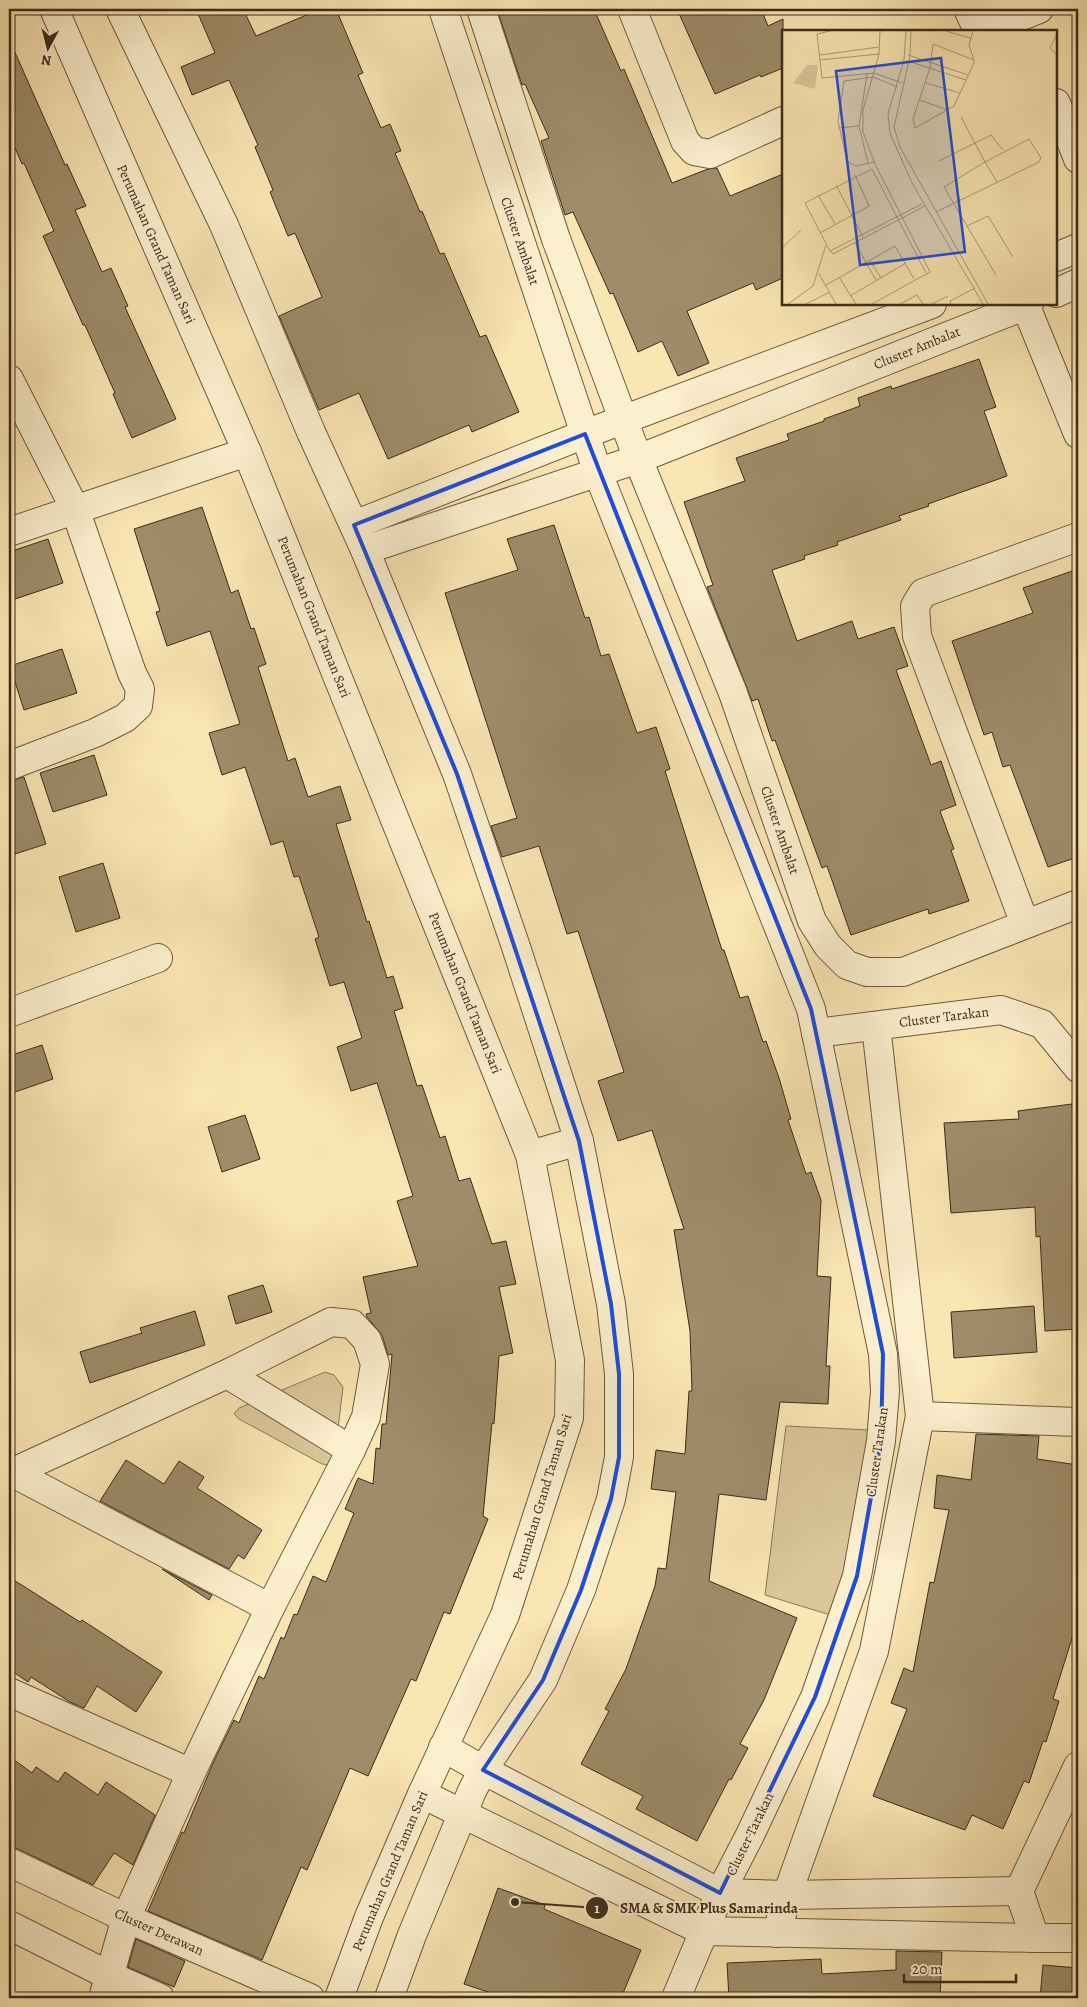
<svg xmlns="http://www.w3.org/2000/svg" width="1087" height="2007" viewBox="0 0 1087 2007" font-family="Alegreya,serif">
<rect width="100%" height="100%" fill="#fae6b3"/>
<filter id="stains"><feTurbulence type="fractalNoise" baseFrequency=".004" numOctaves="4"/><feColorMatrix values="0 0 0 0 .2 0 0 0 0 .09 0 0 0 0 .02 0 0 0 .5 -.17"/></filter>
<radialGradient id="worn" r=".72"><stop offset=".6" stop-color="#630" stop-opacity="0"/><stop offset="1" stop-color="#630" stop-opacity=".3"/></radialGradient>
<g fill="#dac699" stroke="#8a785a">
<polygon points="325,1372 334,1375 343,1387 334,1462 329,1465 322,1464 239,1419 234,1414 239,1408"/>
<polygon points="786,1426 869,1430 837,1617 765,1595"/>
</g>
<g fill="#9e8c6a" stroke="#3b2b1a">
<polygon points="196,9 243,9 256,36 321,9 336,9 363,73 358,75 381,128 390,124 401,151 395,153 420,212 422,211 440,254 444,253 480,337 486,335 519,412 472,432 469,425 388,459 359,393 319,410 279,316 322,297 295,233 288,236 270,192 273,190 255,147 258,145 229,80 192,95 181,67 215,53"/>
<polygon points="497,9 594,9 621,71 624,69 672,183 708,169 717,168 730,196 783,174 783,278 756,290 753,283 687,311 709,363 678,376 662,341 638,352 613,293 610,294 573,212 565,215 541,141 549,138 525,84 522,85"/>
<polygon points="677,9 761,9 768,26 783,19 783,68 761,77 760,75 715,94"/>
<polygon points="9,39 65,165 67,164 86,206 75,210 102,272 111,268 128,306 125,307 176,419 132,438 113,394 115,393 85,325 83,325 43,236 54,231 24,163 22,164 9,134"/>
<polygon points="979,359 996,407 984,411 1007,476 928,504 929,506 899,516 901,520 837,542 838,545 804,556 805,559 772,570 797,641 852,621 858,639 894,627 908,666 896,670 931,765 941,761 956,805 940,811 954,849 951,850 969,901 929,914 928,909 851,935 827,866 822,868 775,740 772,741 758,699 752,701 707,587 713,585 684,502 745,481 736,458 789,440 787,434 824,421 824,419 860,406 858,398 891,386 892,389"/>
<polygon points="202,507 231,593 238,590 251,629 254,628 266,664 258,667 288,761 295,758 308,797 340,786 351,820 336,824 367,922 369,921 387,978 393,976 403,1008 394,1011 417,1086 422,1085 440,1138 445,1136 459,1181 470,1178 492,1244 506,1241 516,1284 499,1287 513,1353 499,1356 494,1424 492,1423 483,1516 488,1519 450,1614 444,1612 416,1681 411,1679 368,1776 350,1768 307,1870 301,1867 262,1960 148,1911 182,1832 184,1833 213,1763 234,1720 239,1723 259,1676 264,1679 281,1637 284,1639 294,1614 297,1615 313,1576 326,1582 354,1513 345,1509 358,1478 373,1484 376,1448 380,1449 382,1424 386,1424 392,1354 388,1355 382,1335 367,1317 366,1314 371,1313 363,1277 418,1266 397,1201 413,1196 377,1083 351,1091 337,1047 362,1038 344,982 330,986 315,939 319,937 299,876 294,877 283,841 271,845 245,767 222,775 209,733 240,724 210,631 167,646 156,612 160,611 134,529"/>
<polygon points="554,525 585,618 589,617 601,656 609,654 637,733 656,727 670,769 665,771 722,950 724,950 740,998 748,996 763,1042 766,1041 779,1078 791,1119 788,1120 806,1174 811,1172 821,1200 817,1276 831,1277 826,1366 830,1366 828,1404 780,1402 766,1500 719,1494 709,1581 797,1618 764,1700 740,1744 748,1748 731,1780 729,1779 697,1841 636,1809 643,1796 581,1764 609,1711 605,1709 626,1669 655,1586 658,1568 666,1569 676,1492 651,1489 656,1450 685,1454 689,1391 692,1391 690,1331 674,1230 684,1229 652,1130 618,1141 598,1081 624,1072 578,931 567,934 539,846 502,857 491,826 517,818 445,593 518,570 507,539"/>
<polygon points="48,539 63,583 9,601 9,552"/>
<polygon points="1078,569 1078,857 1048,867 1010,765 1003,767 992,732 984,735 952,641 1033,613 1023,588"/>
<polygon points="62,649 77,693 24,710 10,666"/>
<polygon points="94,755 107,795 53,812 40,773"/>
<polygon points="24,777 46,844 15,854 9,833 9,781"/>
<polygon points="103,863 120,918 76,932 59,877"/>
<polygon points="42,1045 53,1079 9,1094 9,1056"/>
<polygon points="1072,1104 1078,1163 1078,1329 1045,1331 1040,1236 1036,1237 1035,1207 951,1213 944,1123 1019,1119 1018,1111"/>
<polygon points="245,1115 260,1159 222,1172 208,1127"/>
<polygon points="263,1285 272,1312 236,1324 228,1296"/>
<polygon points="1034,1306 1037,1352 954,1358 951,1312"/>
<polygon points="195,1311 205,1345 90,1383 80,1352 142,1333 140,1328"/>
<polygon points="976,1434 1039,1436 1037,1459 1078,1465 1078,1619 1053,1699 1059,1701 1046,1742 1043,1741 1029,1783 1024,1781 1003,1829 972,1815 965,1830 873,1796 907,1709 891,1703 904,1668 913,1672 930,1582 934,1583 949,1510 934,1508 937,1475 971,1480"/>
<polygon points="126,1460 164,1484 179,1461 204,1477 197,1488 262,1530 244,1559 238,1555 229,1569 100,1501"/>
<polygon points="162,1569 212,1595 209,1600"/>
<polygon points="9,1577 80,1622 82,1620 162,1672 136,1712 97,1686 84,1708 70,1702 31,1677 28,1682 9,1669"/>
<polygon points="9,1756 32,1773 36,1767 58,1782 65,1772 98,1795 106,1782 155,1815 133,1865 114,1853 93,1885 16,1848 9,1847"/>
<polygon points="498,1888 545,1905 544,1909 641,1950 621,1998 506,1998 464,1984"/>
<polygon points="136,1939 185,1961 174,1987 128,1967"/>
<polygon points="896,1951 942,1952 940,1998 729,1998 727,1963 821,1959 822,1974 896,1970"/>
<polygon points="1043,1965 1078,1968 1078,1998 1040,1998"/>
</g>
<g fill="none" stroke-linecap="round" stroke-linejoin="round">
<defs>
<g id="minor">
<polyline points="54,9 247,452 530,1155 570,1360 569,1418 505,1615 422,1794 369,1917 339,1998"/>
<polyline points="120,9 224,225 311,432 365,550 457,774 516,947 579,1141 611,1304 619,1374 619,1457 611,1499 581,1590 543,1680 483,1770 472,1791 412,1935 389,1998"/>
<polyline points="443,9 598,473 811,1009 883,1354 885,1391 881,1441 857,1576 815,1697 750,1835 720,1893 676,1998"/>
<polyline points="481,9 556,239 638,459 733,693 812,921 828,946 847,965 867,972 903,972 1078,904"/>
<polyline points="632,9 685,141 694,151 710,154 783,121"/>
<polyline points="968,9 978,31"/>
<polyline points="984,31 1039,9"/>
<polyline points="1056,103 1078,159"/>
<polyline points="1056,257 1078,248"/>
<polyline points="1056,293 1078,283"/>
<polyline points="1025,304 1078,434"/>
<polyline points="9,379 75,509 132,673 140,689 138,706 125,718 95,733 9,766"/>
<polyline points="354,525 585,434 932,304"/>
<polyline points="9,532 247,452"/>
<polyline points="365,550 638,459 1029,304"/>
<polyline points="1025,924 917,636 915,606 923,593 1078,537"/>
<polyline points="9,1013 158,958"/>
<polyline points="816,1033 1001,1010 1042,1024 1078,1068"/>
<polyline points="530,1155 579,1141"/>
<polyline points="227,1374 351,1450"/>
<polyline points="920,1416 1078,1422"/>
<polyline points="13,1473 270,1608"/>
<polyline points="9,1474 227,1374 331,1322 352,1324 367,1340 375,1364 366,1417 351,1450 270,1608 191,1773 126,1918 103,1998"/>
<polyline points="9,1692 191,1773"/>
<polyline points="443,1747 483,1770 720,1893 787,1895 1019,1891"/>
<polyline points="422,1794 703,1931 1035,1938 1078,1938"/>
<polyline points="9,1862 126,1918 310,1998"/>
<polyline points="1019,1891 1078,1766"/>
<polyline points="1019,1891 1035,1938"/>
<polyline points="9,1925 108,1975 160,1998"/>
<polyline points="777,1933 787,1895 874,1651 920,1416 876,1026"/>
</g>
</defs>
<use href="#minor" stroke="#6b5a40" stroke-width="30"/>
<use href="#minor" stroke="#fcefce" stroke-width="28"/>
</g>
<path fill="none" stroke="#1d4ed8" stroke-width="4" stroke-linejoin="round" d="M585,434L811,1009L883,1354L881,1441L857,1576L815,1697L720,1893L483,1770L543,1680L581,1590L611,1499L619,1457V1374L611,1304L579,1141L457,774L354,525Z"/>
<g text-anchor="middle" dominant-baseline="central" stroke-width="4" stroke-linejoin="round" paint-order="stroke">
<g font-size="14" fill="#3b2b1a" stroke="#fcefce">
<text transform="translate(520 241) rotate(71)">Cluster Ambalat</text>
<text transform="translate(156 244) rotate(66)">Perumahan Grand Taman Sari</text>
<text transform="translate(917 348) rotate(-22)">Cluster Ambalat</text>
<text transform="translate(314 617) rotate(68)">Perumahan Grand Taman Sari</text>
<text transform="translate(780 830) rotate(71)">Cluster Ambalat</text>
<text transform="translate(465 993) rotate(68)">Perumahan Grand Taman Sari</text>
<text transform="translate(944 1017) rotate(-7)">Cluster Tarakan</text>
<text transform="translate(877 1452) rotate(-82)">Cluster Tarakan</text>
<text transform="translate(542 1497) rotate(-73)">Perumahan Grand Taman Sari</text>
<text transform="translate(750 1834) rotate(-64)">Cluster Tarakan</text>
<text transform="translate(390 1871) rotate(-67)">Perumahan Grand Taman Sari</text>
<text transform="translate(159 1932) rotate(24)">Cluster Derawan</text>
</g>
</g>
<g transform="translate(782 30)">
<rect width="275" height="275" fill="#fae6b3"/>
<path d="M25,35H36L33,59L11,53Z" fill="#dac699"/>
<path fill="none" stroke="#ae9b76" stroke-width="1" d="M48,1L35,4L40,48L92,43L120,53M124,1L122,30L106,84L108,103L130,153L201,274M129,1L128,26L112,97L118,117L206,274M164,1L188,8M191,1L187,15L192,30M275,4L268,18L275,25M151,14L192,30V33L172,76L133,98L131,89L148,38ZM38,25L97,17M126,25L186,45M38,30L97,24M126,31L184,50M85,44L77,96L86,133M62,51L56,91L65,131L74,136L92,132M62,51L91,47L116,57M144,53L178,63M138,70L165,80M179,87L203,132L162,157L214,245M56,98L77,96M157,131L209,105L221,120M54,155L81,207M36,165L53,194M154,182L257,132L259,128L247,109L203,132L215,152M185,196L206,186L231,227M38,203L87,176L73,145M73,213L94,250M0,218L19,200M48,221L23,173L90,139L144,243M48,221L51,224L143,176M48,221L140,174M88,231L99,248M37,244L54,274M57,247L74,274M44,255L113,216L132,249M68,266L124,233M6,274L31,256L44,215M24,274L48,262M90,274L148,242L93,134L81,102V80L97,24L98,1M118,274L135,265L141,274M150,274L166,266M169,274L168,271L193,258"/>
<path fill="#1d4ed8" fill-opacity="0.15" stroke="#1d4ed8" stroke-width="2.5" d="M159,28L183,222L78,235L54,41Z"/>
<rect width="275" height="275" fill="none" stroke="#3b2b1a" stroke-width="2.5"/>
</g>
<path fill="none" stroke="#3b2b1a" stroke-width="2" d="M515 1902L597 1908"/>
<g fill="#3b2b1a" stroke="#fcefce" stroke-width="2">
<circle cx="515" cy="1902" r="5"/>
<circle cx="597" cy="1908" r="12"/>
</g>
<g font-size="15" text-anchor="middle" font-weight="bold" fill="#fff">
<text x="597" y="1913">1</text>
</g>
<g font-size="15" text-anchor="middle" font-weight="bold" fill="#3b2b1a" stroke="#fcefce" stroke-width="4" stroke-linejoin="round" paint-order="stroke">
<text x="709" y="1913">SMA &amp; SMK Plus Samarinda</text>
</g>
<rect width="1087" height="2007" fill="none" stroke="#fae6b3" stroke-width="30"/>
<rect x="10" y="10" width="1067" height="1987" fill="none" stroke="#3b2b1a" stroke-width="2.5"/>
<rect x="15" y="15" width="1057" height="1977" fill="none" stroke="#3b2b1a"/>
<g transform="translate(48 48) rotate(187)" stroke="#fcefce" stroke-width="4" paint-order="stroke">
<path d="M0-4L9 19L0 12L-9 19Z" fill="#3b2b1a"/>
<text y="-8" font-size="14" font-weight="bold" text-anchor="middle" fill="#3b2b1a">N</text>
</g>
<path d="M904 1974v8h112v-8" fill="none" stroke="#3b2b1a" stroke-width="2.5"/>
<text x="912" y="1974" font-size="15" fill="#3b2b1a" stroke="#fcefce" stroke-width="4" paint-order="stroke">20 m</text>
<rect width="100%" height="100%" filter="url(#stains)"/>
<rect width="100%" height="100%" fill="url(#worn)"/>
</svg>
